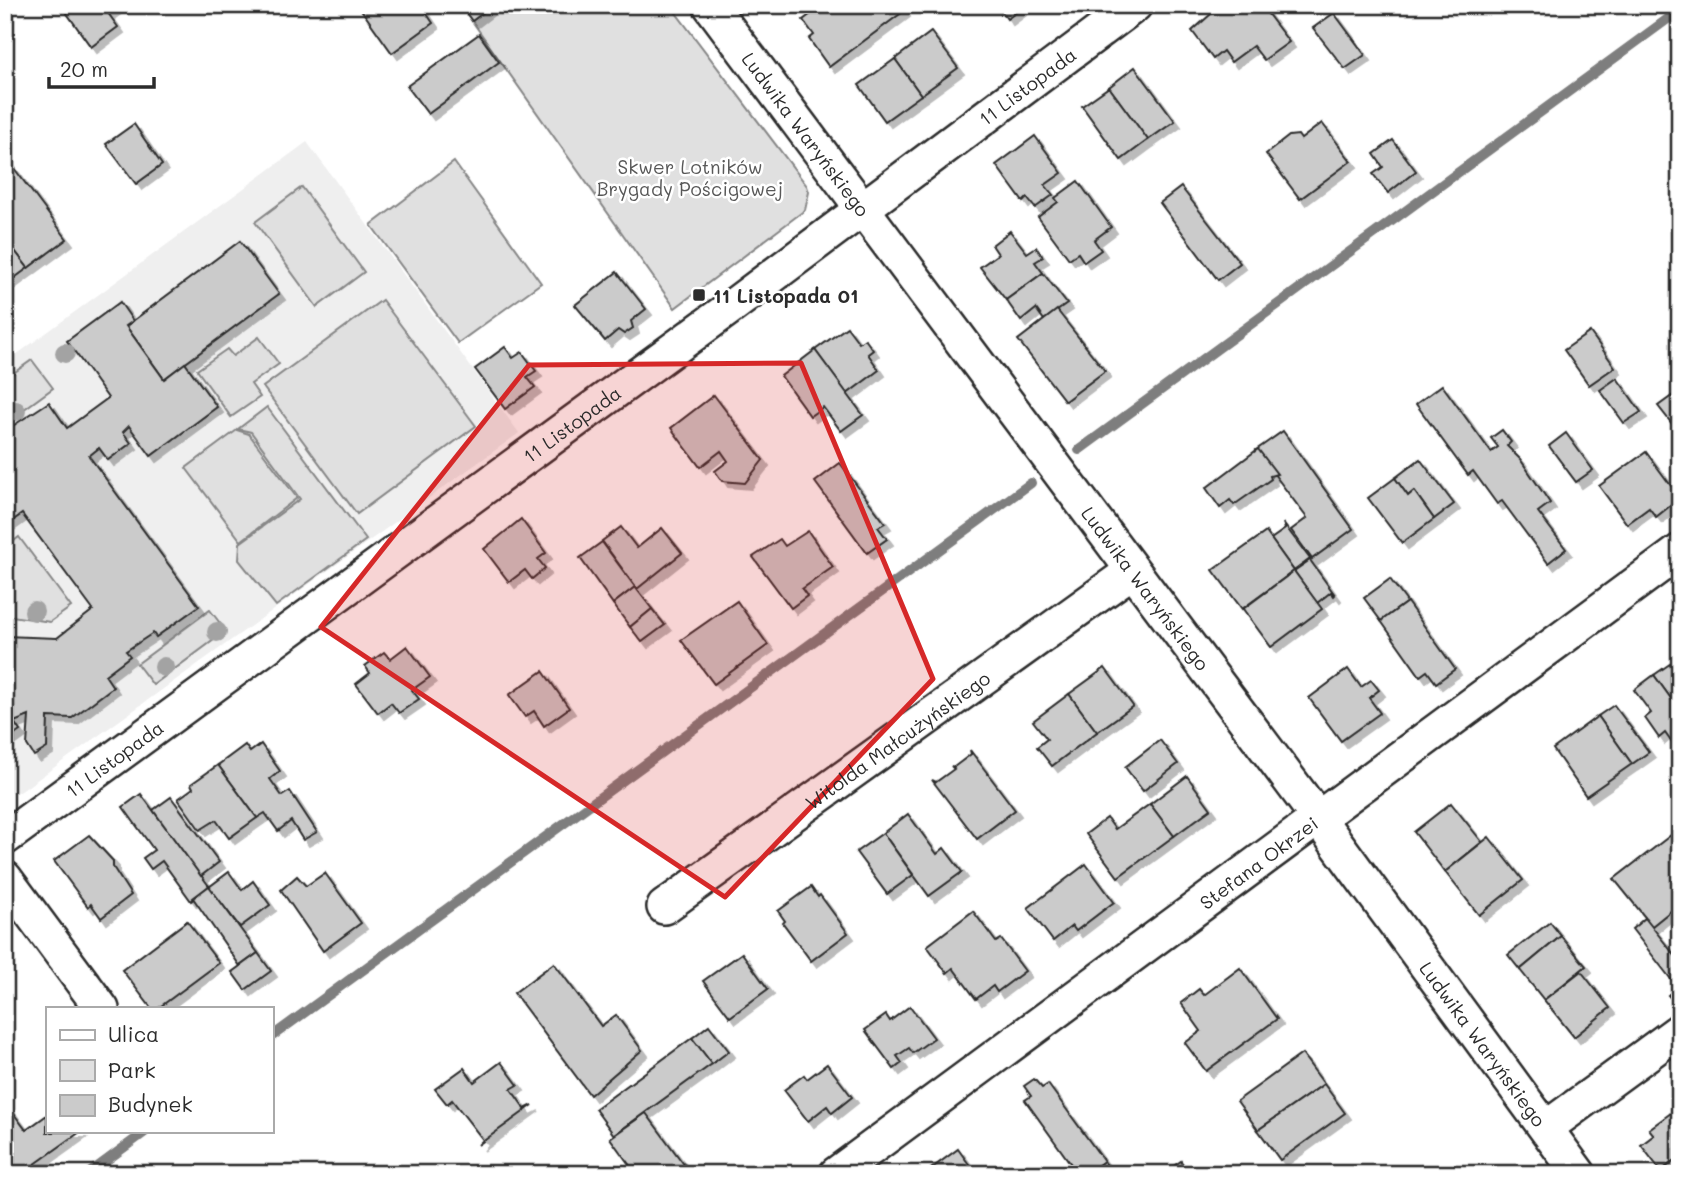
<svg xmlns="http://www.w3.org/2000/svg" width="1685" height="1179" viewBox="0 0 1685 1179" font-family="Mali,sans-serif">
<defs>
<filter id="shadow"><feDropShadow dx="6" dy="6" stdDeviation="0" flood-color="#0004"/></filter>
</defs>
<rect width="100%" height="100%" fill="#fff"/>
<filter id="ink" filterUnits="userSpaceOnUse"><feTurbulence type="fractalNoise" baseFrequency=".0143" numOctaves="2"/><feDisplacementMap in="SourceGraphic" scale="14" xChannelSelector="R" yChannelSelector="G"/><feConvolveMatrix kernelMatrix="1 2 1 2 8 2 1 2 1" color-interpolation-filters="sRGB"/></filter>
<g filter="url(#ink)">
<polygon fill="#efefef" points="307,142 519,433 20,792 5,791 5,363"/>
<g fill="#e0e0e0" stroke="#868686" stroke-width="2">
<polygon points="493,5 670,5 807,186 809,192 805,210 675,308 472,21"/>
<polygon points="454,162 541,283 458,343 371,225"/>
<polygon points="302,187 364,272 317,307 255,222"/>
<polygon points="382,300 476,426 357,514 263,387"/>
<polygon points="259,337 279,364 251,384 260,397 231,417 197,370 227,349 233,356"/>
<polygon points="32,360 53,388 5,423 5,379"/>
<polygon points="267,407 366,540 276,606 239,560 240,543 300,499 251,432 238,429"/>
<polygon points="237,430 249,434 297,498 241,541 186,468"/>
<polygon points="19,537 71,607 50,622 5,615 5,548"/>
<polygon points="210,610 226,631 153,685 137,664"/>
</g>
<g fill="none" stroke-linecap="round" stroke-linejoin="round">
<g stroke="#7e7e7e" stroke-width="10">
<polyline points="1079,450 1680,10"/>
<polyline points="271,1037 1031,483"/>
<polyline points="88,1174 145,1132"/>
</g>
</g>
<g fill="#cbcbcb" stroke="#2b2b2b" stroke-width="2" filter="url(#shadow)">
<polygon points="61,5 119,5 108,13 118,27 91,47"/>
<polygon points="364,5 421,5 433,23 392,53 360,8"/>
<polygon points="460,5 493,5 472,21"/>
<polygon points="823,5 900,5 904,11 829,67 809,39 814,35 803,20"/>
<polygon points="997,5 1026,5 1007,19"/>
<polygon points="1221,5 1261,5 1289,42 1264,60 1253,46 1231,62 1223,51 1213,59 1192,31"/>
<polygon points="1334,13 1365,55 1345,69 1313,28"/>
<polygon points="931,32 958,68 921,95 895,59"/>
<polygon points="479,34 499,62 428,114 407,86"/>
<polygon points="895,59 921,95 885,121 859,85"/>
<polygon points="1135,67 1175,121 1148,140 1109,87"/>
<polygon points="1109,87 1148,140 1121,160 1082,106"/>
<polygon points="1322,123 1351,161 1300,199 1266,154 1289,136 1298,135 1301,139"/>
<polygon points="134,124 162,165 136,184 106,144"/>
<polygon points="1035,136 1062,173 1045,185 1053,195 1035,208 1027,198 1023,202 996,165"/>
<polygon points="1393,140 1416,171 1388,193 1373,174 1383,167 1374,154"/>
<polygon points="5,156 67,239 28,268 5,238"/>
<polygon points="1078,181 1111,227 1094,240 1101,250 1084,262 1078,253 1069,259 1038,217 1058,202 1055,198"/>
<polygon points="1181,187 1240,263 1218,280 1160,203"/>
<polygon points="1010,231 1027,253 1036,247 1043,257 1035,262 1043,273 1006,300 980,267 998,254 992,245"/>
<polygon points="5,238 28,268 5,285"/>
<polygon points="240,241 279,294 164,379 126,326"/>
<polygon points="617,272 646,309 631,321 633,328 624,334 618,330 605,341 575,305"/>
<polygon points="1043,273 1067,304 1044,320 1036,309 1021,321 1006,300"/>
<polygon points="120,302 133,321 126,326 164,379 185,363 217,407 151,456 129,426 123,432 131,443 108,460 99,448 89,456 199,606 156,637 153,633 126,651 130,656 105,675 113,687 72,718 48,717 47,748 34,756 27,745 29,716 14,722 20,731 9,739 5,734 5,636 57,638 93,610 22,514 5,526 5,431 49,402 67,428 108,398 67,341"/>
<polygon points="1057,310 1105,371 1065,401 1018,340"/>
<polygon points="847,327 859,343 865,339 873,350 868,354 879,370 847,394 815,350"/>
<polygon points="1590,332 1615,367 1589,385 1564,350"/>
<polygon points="505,347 513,358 522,352 536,371 527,377 535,387 505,409 475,369"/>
<polygon points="815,350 863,415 841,431 823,407 810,416 781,376"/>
<polygon points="1617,378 1641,412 1624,423 1600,390"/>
<polygon points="1442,385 1491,452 1498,447 1491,438 1502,430 1511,442 1507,446 1520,459 1550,503 1538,512 1566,549 1548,563 1502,501 1497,504 1473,471 1468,475 1416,404"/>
<polygon points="1680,390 1680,434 1658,406"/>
<polygon points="714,395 763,460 745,483 722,481 715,471 728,461 721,451 700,467 671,428"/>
<polygon points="1283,431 1353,529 1312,559 1291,530 1307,518 1256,450"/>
<polygon points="1566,433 1593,470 1576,482 1549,446"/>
<polygon points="1258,449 1277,474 1270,476 1271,479 1234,505 1230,500 1220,508 1206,488"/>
<polygon points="1646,452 1680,498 1656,517 1649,508 1627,524 1599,486"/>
<polygon points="1420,459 1454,504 1434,519 1414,491 1408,496 1395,478"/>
<polygon points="840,463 885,523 878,527 887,539 867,553 815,482"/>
<polygon points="1395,478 1408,496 1414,491 1434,519 1402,543 1368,498"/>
<polygon points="521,519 546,553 538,559 545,568 532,579 525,570 509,582 484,549"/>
<polygon points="1283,523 1310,559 1294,571 1271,539 1285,529"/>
<polygon points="621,527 637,548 662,528 682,553 637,589 602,541"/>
<polygon points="808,531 833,567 802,589 807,596 791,608 753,557 780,539 785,546"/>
<polygon points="1266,532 1294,571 1242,609 1213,570"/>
<polygon points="602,542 635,587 613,604 580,558"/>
<polygon points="1310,560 1335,595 1334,596 1331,592 1317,603 1294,571"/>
<polygon points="1294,571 1322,609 1271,647 1243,609"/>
<polygon points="1390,579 1407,602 1381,621 1364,598"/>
<polygon points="635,587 652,609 630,627 613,604"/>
<polygon points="737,601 768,645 714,684 681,640"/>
<polygon points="1407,602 1455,669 1436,683 1427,671 1420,676 1381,621"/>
<polygon points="652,609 665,625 642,642 630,627"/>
<polygon points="407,646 430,677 412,690 419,699 399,713 391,703 378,713 356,684 370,673 365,666 384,652 390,659"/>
<polygon points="1674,661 1680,668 1680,711 1654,675"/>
<polygon points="1105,668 1133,706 1097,732 1069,694"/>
<polygon points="1348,669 1361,687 1371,680 1379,690 1369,698 1380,713 1341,741 1309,698"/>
<polygon points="543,671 569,708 544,726 534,711 525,717 509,695"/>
<polygon points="1654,675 1680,711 1680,754 1665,733 1659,738 1645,718 1651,713 1634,690"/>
<polygon points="1069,694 1097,732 1052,766 1037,747 1047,739 1033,721"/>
<polygon points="1614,705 1649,752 1632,764 1598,716"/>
<polygon points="1598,716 1632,764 1586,796 1553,749"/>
<polygon points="1160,740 1178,764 1143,791 1125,767"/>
<polygon points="261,744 280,771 270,779 282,796 290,791 317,832 303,840 291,821 278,831 265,813 257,818 218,765 245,745 250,752"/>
<polygon points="970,750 1015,810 977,839 932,780 936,782 954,769 951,766 954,767 971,754"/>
<polygon points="218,765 257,818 229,838 216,820 200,830 178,799 193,788 191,784"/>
<polygon points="1187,776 1211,809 1174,836 1150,804"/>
<polygon points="141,794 209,886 191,901 162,861 151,869 143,858 154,850 123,807"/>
<polygon points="171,797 219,862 201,876 153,810"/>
<polygon points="1451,803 1482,842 1445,872 1414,832"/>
<polygon points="1150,804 1174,836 1118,877 1086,834 1107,818 1115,829"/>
<polygon points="908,814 937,854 944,848 962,872 929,896 883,833"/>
<polygon points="1680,828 1680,920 1672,910 1652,926 1614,879"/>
<polygon points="883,833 913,875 887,894 856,852"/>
<polygon points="89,835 113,861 113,867 131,895 101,918 91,904 88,907 54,861"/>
<polygon points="1489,837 1523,880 1479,915 1445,872"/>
<polygon points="1086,864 1114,902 1076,931 1072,926 1053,941 1028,908"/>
<polygon points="229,872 242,890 253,881 270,905 240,927 209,887"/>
<polygon points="325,873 361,923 323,951 281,890 297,876 306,886"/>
<polygon points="209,886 258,953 240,966 193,898"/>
<polygon points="811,887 818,897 820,895 848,933 811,961 783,923 785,921 778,911"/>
<polygon points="973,911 996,942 1001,939 1025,971 997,992 993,986 976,999 953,968 947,973 927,946"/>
<polygon points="1645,918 1680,962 1680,1001 1676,1004 1668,995 1677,987 1632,929"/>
<polygon points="187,921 219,963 157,1009 152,1009 122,970"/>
<polygon points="1550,922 1561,936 1520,970 1508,955"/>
<polygon points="1561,936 1586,966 1544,1000 1520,970"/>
<polygon points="258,953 271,971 245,990 232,972"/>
<polygon points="742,953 768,989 730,1017 703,981"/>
<polygon points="554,963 601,1026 616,1015 642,1050 590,1095 514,993"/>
<polygon points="1240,968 1277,1019 1206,1071 1185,1043 1201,1031 1181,1003 1199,989 1204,995"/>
<polygon points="1581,971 1610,1008 1574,1037 1544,1000"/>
<polygon points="910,1006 934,1038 913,1053 909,1048 897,1056 902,1063 894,1069 865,1030 886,1015 890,1021"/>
<polygon points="709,1025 729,1051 712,1064 692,1038"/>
<polygon points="692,1038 712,1064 614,1135 595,1109"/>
<polygon points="1302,1054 1324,1084 1258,1130 1237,1101"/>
<polygon points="501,1062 518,1085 511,1089 525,1109 533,1105 478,1145 483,1140 452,1100 447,1104 435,1089 464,1068 474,1082"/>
<polygon points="827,1064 852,1097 832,1113 827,1106 808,1121 784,1090 804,1075 807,1079"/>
<polygon points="1034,1079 1042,1088 1048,1084 1104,1161 1086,1174 1078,1174 1025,1100 1031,1096 1024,1086"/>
<polygon points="1324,1084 1345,1113 1280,1160 1258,1130"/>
<polygon points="5,1102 26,1130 47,1115 47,1132 80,1132 21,1174 16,1174 5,1158"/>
<polygon points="1675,1110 1680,1116 1680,1157 1661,1171 1641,1145 1654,1135 1649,1129"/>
<polygon points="646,1113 691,1174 636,1174 610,1138"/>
<polygon points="958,1149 976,1174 924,1174"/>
<polygon points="1680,1157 1680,1174 1663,1174 1661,1171"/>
<polygon points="5,1159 16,1174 5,1174"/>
<polygon points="1104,1161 1113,1174 1086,1174"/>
<polygon points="1181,1161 1189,1174 1162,1174"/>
</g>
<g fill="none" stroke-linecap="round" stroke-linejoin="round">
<defs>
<g id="minor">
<path id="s1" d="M710,5L1318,818L1579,1174"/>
<path id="s2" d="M5,838L735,304L1135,5"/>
<polyline points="5,878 102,1009"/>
<path id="s3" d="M664,907L1132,571"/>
<polyline points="1546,1128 1680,1030"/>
<path id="s4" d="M836,1174L1680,551"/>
</g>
</defs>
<use href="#minor" stroke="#2b2b2b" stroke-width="38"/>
<use href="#minor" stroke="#fff" stroke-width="33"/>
</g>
<g fill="#a3a3a3">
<circle cx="65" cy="353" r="10"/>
<circle cx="16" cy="411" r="10"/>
<circle cx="34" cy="611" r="10"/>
<circle cx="217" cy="632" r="10"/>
<circle cx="164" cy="667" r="10"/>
</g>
</g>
<path fill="#d62828" fill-opacity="0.2" stroke="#d62828" stroke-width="5" stroke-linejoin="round" d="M801,363L933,679L725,897L321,627L529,365Z"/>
<rect fill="#2b2b2b" stroke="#fff" stroke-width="2.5" x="692" y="288" width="14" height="14" rx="3.5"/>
<g text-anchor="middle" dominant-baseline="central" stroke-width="5" stroke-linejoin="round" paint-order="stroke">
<g font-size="19" fill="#2b2b2b" stroke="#fff">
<text stroke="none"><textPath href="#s2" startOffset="1269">11 Listopada</textPath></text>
<text stroke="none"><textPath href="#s1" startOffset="161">Ludwika Waryńskiego</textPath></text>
<text stroke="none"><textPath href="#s2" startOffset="702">11 Listopada</textPath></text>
<text stroke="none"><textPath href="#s1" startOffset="728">Ludwika Waryńskiego</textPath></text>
<text stroke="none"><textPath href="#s3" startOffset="287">Witolda Małcużyńskiego</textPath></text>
<text stroke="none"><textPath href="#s2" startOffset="135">11 Listopada</textPath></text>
<text stroke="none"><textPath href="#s4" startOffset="525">Stefana Okrzei</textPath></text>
<text stroke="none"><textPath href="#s1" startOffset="1295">Ludwika Waryńskiego</textPath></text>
</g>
<g font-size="19" fill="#585858" stroke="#fff">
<text x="690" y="166">Skwer Lotników<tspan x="690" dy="22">Brygady Pościgowej</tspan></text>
</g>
<g font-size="19" font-weight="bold" fill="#2b2b2b" stroke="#fff" text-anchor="start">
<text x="713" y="295">11 Listopada 01</text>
</g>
</g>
<rect width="1685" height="1179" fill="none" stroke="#fff" stroke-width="28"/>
<rect x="14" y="14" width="1657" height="1151" fill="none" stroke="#2b2b2b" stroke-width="2.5" filter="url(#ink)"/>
<rect x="46" y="1007" width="228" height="126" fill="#ffffff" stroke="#aaaaaa" stroke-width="2"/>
<rect x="60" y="1030" width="35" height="10" fill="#ffffff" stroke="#aaaaaa" stroke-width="2"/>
<text x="108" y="1042" font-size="21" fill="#2b2b2b">Ulica</text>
<rect x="60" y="1060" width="35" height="21" fill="#e0e0e0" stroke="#aaaaaa" stroke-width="2"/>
<text x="108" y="1078" font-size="21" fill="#2b2b2b">Park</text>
<rect x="60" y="1095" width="35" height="21" fill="#cbcbcb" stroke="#aaaaaa" stroke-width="2"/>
<text x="108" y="1112" font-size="21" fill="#2b2b2b">Budynek</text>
<path d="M49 77v10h105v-10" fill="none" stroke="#2b2b2b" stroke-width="3.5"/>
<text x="60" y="77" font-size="21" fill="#2b2b2b" stroke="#ffffff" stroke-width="5" paint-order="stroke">20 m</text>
</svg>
